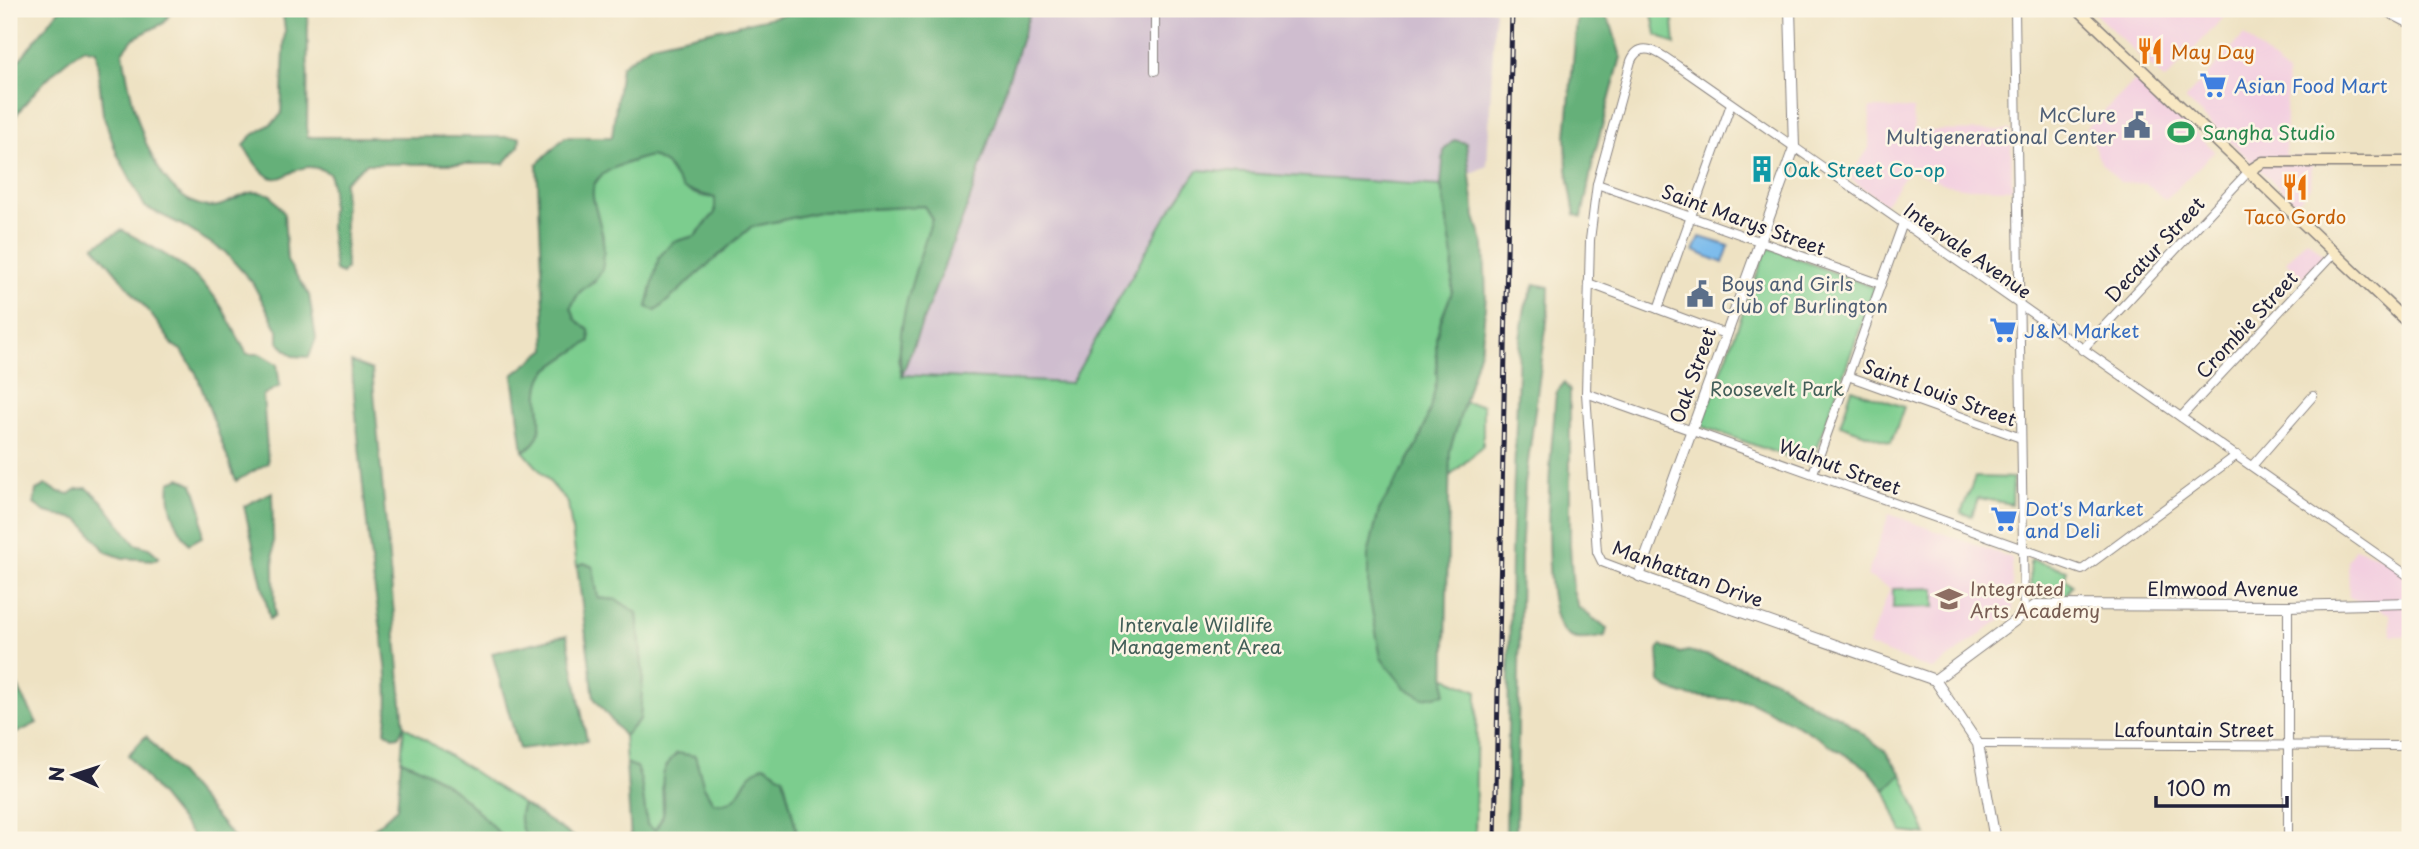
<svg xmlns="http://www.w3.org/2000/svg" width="2419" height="849" viewBox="0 0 2419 849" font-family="'Playpen Sans',sans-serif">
<rect width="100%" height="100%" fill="#fcf5e5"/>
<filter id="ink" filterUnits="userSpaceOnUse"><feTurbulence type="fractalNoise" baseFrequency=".0143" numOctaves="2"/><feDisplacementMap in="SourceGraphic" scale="14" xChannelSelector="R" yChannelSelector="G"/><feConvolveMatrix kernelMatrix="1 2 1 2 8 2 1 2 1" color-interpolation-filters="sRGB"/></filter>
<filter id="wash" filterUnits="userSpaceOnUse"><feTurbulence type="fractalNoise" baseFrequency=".00686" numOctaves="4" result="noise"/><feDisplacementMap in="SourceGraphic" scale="28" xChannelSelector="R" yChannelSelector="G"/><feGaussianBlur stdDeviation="1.57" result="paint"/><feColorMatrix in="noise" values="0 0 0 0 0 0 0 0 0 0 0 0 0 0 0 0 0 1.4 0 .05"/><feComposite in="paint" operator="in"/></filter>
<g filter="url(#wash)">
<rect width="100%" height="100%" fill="#eee2c3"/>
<g fill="#f3cfe0">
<polygon points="2090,9 2215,9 2224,17 2165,80"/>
<polygon points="2244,35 2287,73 2285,156 2312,157 2311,187 2296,204 2185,99"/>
<polygon points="2138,78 2215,151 2165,200 2146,184 2120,182 2101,163 2086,129"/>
<polygon points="1870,108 1913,109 1914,131 2011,130 2012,189 1969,188 1948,185 1909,170 1885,204 1849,178 1869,148"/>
<polygon points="2307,239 2324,255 2303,277 2286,262"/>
<polygon points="1889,514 2012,558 2013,610 1933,670 1868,646 1890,588 1867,576"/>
<polygon points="2355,548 2410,567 2410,636 2391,636 2390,614 2349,597 2348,560"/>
</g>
<polygon fill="#cfbdcf" points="1031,9 1495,9 1487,166 1441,186 1198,171 1165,218 1071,383 902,376 970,199"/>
<g fill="#7ccd8e" stroke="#4f7864" stroke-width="2">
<polygon points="1651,9 1672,9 1675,45 1656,34"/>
<path d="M651,155L666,164L683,189L701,196L715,198V213L695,236L673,242L660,257L647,307L656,310L751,227L818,212L924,206L932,219L917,270L898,359L902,375L1071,383L1165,218L1198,170L1441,186L1453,257L1452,292L1441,320L1436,357L1437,381L1433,399L1483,405V446L1404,518L1400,658L1477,691L1475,840H799L783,777L751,775C741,792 736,806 713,802L704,787L695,756L662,784L663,815L655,831L647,825L641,781L636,767L626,763L624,736L640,719L643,675L637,613L617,600L598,598L593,567L584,563L577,566L568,503L523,451C557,433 527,401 545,373C549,366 581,347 590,341L589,330L575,319L571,307L580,291L595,282L603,236L593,203L592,188L604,171Z"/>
<polygon points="1767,247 1875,288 1810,465 1701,426"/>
<polygon points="1852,389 1904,407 1891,443 1840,425"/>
<polygon points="1975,477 2013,478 2012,504 1978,498 1972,516 1961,513"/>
<polygon points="2032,560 2067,570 2065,577 2072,585 2066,595 2031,597 2030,562"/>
<polygon points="1935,588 1935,607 1893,608 1893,589"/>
<path d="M404,726L523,804C517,817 520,830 529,840H505C475,807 444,775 401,760Z"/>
<polygon points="1902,774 1927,835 1902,832 1885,790"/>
</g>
<g fill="#65b079" stroke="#44695a" stroke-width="2">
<path d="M60,9H173L164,23L134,38L123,52C130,98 149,193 203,206C222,210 233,198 249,193C255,191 263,193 270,194L284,213L287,261L309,295L316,338L309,357L293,356L278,342V330L252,282L225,252L180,224L145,207L117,154L103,114L96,51L84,48C53,69 30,95 9,125V73Z"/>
<path d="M282,9H308L307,137H520L519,146L504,164H366L344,182L346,269L342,274L335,271L330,226L332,191L330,174C285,146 284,216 244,146C252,129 272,129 281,114L285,29Z"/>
<path d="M809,9H1031L970,199L902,375C892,329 918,264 932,219L924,206L818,212L751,227L656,311L647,307L659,257L673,242L695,236L715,213V198L683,189L666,164L651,156C552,180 611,201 603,265C600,281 588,283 579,293C576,297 573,303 571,307L575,319L589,330L590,341C581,348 549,366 545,373C527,401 557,433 523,451L513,375L546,349L537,164L565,137H612L621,66L652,44Z"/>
<polygon points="1578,9 1601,9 1612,27 1621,57 1594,156 1582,217 1575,215 1567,169 1566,136"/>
<polygon points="1454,140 1466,143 1475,217 1484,245 1486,295 1482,343 1450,450 1445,694 1423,698 1405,688 1381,658 1368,590 1368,555 1379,510 1418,444 1430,409 1437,381 1436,338 1441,320 1452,292 1453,257 1441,185 1444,150"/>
<path d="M122,230C158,250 198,270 221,306C230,321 238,338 247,354H260L277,364L280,386L263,395L268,463L236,481L196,373L182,351L173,345L153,317L94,246Z"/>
<polygon points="1535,284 1549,287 1548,314 1525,484 1521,556 1516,840 1506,840 1511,555 1519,345 1525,307"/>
<path d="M351,362L372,370L404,726L399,736L393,737L385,731C394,680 379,627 373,576C364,505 358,433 351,362Z"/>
<path d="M1564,383L1570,391V546L1573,590L1578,607L1607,629L1605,636C1592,639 1573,643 1564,632C1539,604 1550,458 1554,418C1555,410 1554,399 1557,392C1559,388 1562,386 1564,383Z"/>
<path d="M180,478L193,484L202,511V537L189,544C175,525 167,506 170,482Z"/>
<polygon points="46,485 59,492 70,494 77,489 87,488 102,501 135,544 149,548 159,557 155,560 123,558 106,552 80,520 45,512 34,504 36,490"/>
<polygon points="272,492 275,615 270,619 244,506"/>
<polygon points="584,563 593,567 598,598 617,600 637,613 643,675 640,719 624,736 594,698 577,566"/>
<polygon points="567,635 587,741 519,749 492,653"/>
<polygon points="1661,646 1680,653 1688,651 1710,656 1776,680 1813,705 1841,717 1885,751 1902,774 1885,790 1868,769 1801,727 1749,701 1690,696 1668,689 1660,682 1658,650"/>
<polygon points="9,670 37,723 9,737"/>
<polygon points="146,736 236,840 196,840 128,755"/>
<path d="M677,753L695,756L704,787L713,802C739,806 737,791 750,775C754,771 760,768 764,765L783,777L799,840H631L626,763L636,767L641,781L647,825L655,830C657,826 662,820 663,815C669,788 651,779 677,753Z"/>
<path d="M401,760C444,775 475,807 505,840H361L397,808Z"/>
<path d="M523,804L578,840H529C520,830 517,817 523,804Z"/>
</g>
<polygon fill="#77b9ec" stroke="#4c6e94" stroke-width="2" points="1700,237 1729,246 1723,263 1694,251"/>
</g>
<g filter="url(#ink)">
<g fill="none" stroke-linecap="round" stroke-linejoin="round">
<defs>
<g id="minor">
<polyline points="2015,9 2024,614"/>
<polyline points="2381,9 2410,24"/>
<polyline points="2388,12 2410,9"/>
<polyline points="1155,71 1155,9"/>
<polyline points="1597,184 1881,284"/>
<polyline points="1588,283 1725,334"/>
<polyline points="1658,309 1731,104"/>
<polyline points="2082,350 2249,171"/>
<polyline points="1848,376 2021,438"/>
<polyline points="1586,393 2082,570 2237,455"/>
<polyline points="2181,417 2335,252"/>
<polyline points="2252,466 2313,396"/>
<polyline points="1813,473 1903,223"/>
<path d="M1639,576L1602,562L1597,552L1586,393L1590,240L1597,184L1631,61C1641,37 1663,56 1678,66L2410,577"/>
<polyline points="2288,606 2288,840"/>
<polyline points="1978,744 2410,746"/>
</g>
<g id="tertiary">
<polyline points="1790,9 1794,148 1639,576 1935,680 1978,744 1995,840"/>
<polyline points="1935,680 2036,605 2288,606 2410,603"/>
</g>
<g id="secondary">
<polyline points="2078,9 2410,325"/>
<polyline points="2249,171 2263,162 2410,162"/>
</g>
</defs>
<use href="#minor" stroke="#88827f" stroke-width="10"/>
<use href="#tertiary" stroke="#88827f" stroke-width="12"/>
<use href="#secondary" stroke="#88827f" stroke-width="13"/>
<use href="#minor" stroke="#fff" stroke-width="8"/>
<use href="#tertiary" stroke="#fff" stroke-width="10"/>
<use href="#secondary" stroke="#f8e8c3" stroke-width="10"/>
<defs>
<polyline id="rail" points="1495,840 1512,9"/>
</defs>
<use href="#rail" stroke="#22223b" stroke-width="5"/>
<use href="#rail" stroke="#fcf5e5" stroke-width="2.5" stroke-dasharray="8" stroke-linecap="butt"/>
</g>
</g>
<defs>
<symbol id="restaurant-bare" viewBox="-9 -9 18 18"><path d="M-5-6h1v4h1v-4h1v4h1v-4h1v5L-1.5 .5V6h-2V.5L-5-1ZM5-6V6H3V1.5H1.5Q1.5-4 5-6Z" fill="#e8710a" stroke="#fcf5e5" stroke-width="2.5" paint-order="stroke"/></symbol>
<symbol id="supermarket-bare" viewBox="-9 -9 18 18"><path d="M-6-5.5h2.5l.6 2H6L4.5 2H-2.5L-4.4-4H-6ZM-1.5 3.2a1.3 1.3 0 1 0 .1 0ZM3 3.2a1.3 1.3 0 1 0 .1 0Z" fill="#3f7fe0" stroke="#fcf5e5" stroke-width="2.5" paint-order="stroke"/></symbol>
<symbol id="civic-bare" viewBox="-9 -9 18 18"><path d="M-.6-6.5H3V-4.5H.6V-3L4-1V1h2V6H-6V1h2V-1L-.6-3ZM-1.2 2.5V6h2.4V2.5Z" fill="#5c6f8a" stroke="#fcf5e5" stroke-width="2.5" paint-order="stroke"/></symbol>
<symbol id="stadium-bare" viewBox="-9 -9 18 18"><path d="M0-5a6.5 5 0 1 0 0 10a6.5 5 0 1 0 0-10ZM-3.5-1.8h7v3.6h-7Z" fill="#2e9e5b" stroke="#fcf5e5" stroke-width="2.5" paint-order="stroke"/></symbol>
<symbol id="building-bare" viewBox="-9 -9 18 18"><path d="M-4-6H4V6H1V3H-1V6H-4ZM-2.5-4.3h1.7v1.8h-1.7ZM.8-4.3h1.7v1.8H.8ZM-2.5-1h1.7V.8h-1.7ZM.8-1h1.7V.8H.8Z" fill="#0f9aa8" stroke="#fcf5e5" stroke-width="2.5" paint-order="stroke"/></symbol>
<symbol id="school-bare" viewBox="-9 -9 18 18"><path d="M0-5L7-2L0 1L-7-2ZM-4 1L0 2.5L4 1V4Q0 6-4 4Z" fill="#8d6e63" stroke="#fcf5e5" stroke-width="2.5" paint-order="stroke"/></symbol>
</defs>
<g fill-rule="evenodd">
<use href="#restaurant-bare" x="2131" y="32" width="38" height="38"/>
<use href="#supermarket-bare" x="2194" y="66" width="38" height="38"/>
<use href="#civic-bare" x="2118" y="106" width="38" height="38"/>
<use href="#stadium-bare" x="2162" y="113" width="38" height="38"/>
<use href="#building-bare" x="1743" y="150" width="38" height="38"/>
<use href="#restaurant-bare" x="2276" y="168" width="38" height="38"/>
<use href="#civic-bare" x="1681" y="275" width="38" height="38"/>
<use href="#supermarket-bare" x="1984" y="311" width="38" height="38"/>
<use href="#supermarket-bare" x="1985" y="500" width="38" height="38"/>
<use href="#school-bare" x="1930" y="580" width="38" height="38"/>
</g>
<g text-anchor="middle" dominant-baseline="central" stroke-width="5" stroke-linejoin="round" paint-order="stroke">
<g font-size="19" fill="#c56008" stroke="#fcf5e5" text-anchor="start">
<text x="2171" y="51">May Day</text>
<text x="2295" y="216" text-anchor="middle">Taco Gordo</text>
</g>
<g font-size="19" fill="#366cbe" stroke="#fcf5e5" text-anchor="start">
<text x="2234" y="85">Asian Food Mart</text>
<text x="2024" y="330">J&amp;M Market</text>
<text x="2025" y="508">Dot's Market<tspan x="2025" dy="22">and Deli</tspan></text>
</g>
<g font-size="19" fill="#4e5e75" stroke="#fcf5e5" text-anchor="end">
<text x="2116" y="114">McClure<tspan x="2116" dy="22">Multigenerational Center</tspan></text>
<text x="1721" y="283" text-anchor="start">Boys and Girls<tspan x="1721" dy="22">Club of Burlington</tspan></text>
</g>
<g font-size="19" fill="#27864d" stroke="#fcf5e5" text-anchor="start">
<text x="2202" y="132">Sangha Studio</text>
</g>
<g font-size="19" fill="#0d838f" stroke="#fcf5e5" text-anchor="start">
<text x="1783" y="169">Oak Street Co-op</text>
</g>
<g font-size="19" fill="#22223b" stroke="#fcf5e5">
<text transform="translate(1744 219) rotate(20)">Saint Marys Street</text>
<text transform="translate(2154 249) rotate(-47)">Decatur Street</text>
<text transform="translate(1968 250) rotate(35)">Intervale Avenue</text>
<text transform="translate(2246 324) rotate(-47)">Crombie Street</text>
<text transform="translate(1692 375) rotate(-70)">Oak Street</text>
<text transform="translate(1940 392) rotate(20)">Saint Louis Street</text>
<text transform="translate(1840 466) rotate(20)">Walnut Street</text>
<text transform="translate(1688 573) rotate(20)">Manhattan Drive</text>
<text x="2223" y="588">Elmwood Avenue</text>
<text x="2194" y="729">Lafountain Street</text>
</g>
<g font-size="19" fill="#425e58" stroke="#fcf5e5">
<text x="1777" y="388">Roosevelt Park</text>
<text x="1196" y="624">Intervale Wildlife<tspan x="1196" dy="22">Management Area</tspan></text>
</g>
<g font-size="19" fill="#785e54" stroke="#fcf5e5" text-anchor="start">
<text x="1970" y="588">Integrated<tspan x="1970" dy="22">Arts Academy</tspan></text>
</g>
</g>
<rect width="2419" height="849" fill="none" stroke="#fcf5e5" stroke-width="35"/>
<g transform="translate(74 775) rotate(273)" stroke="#fcf5e5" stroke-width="5" paint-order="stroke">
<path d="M0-5L12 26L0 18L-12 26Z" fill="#22223b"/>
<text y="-10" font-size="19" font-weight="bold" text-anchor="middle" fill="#22223b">N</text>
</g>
<path d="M2156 796v10h131v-10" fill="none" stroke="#22223b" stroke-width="3.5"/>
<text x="2167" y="796" font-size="21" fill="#22223b" stroke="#fcf5e5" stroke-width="5" paint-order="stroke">100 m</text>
</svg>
